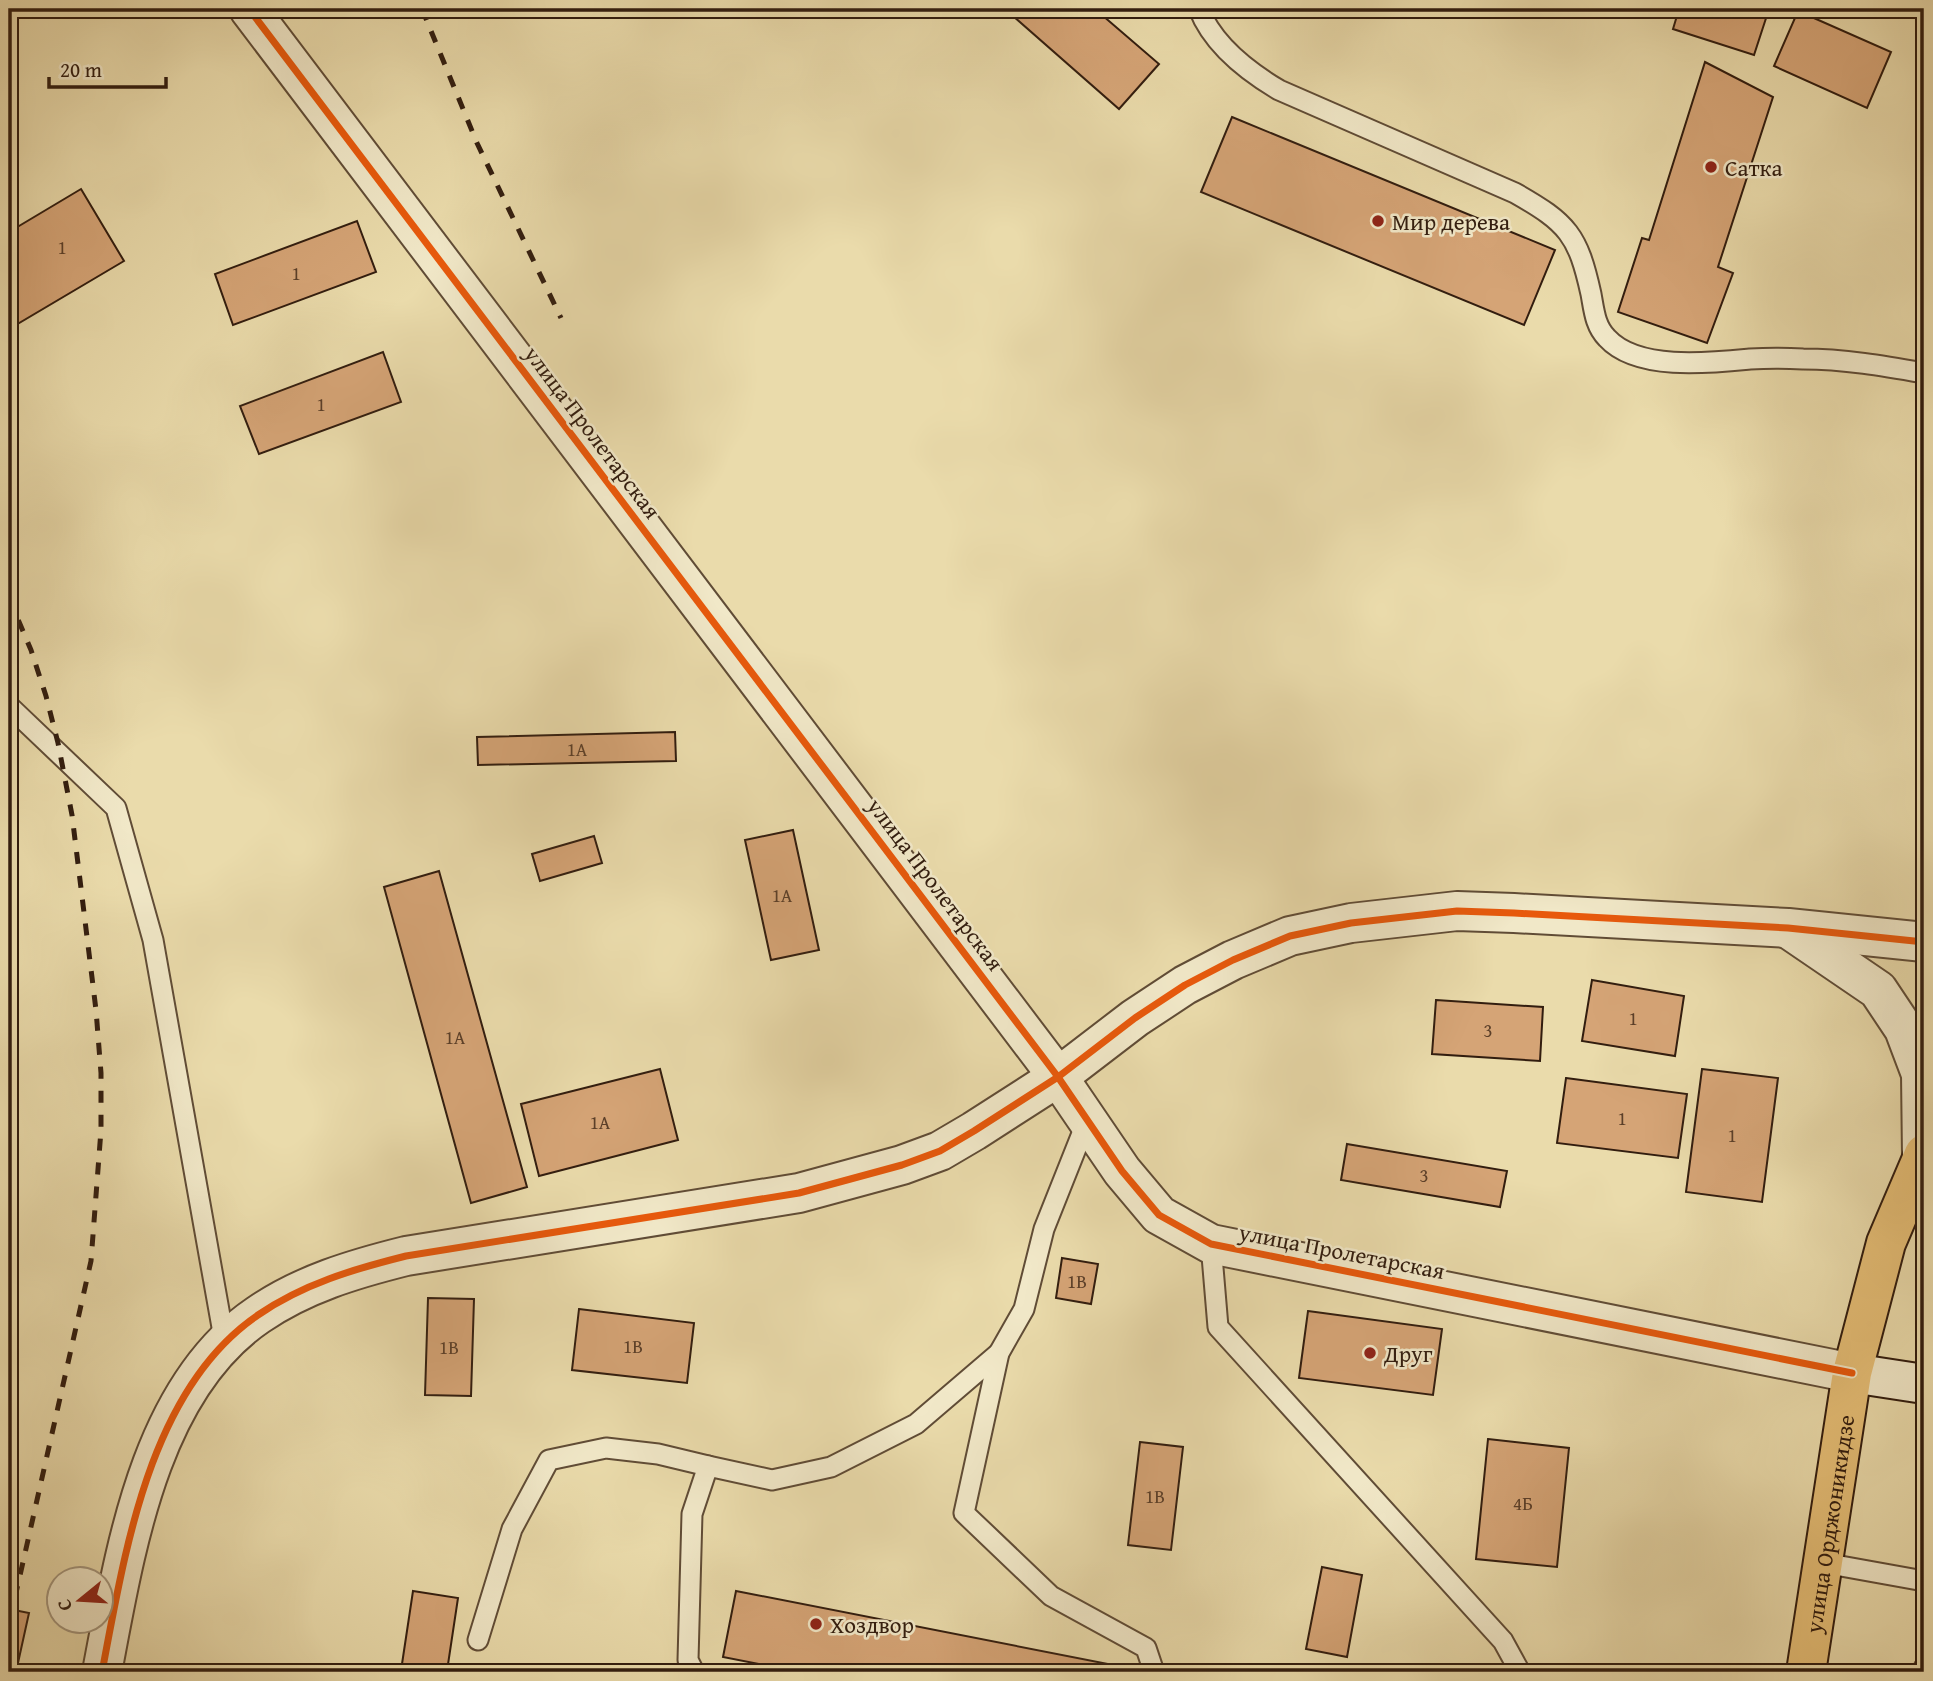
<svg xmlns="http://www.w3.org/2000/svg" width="1933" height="1681" viewBox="0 0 1933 1681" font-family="'Gentium Book Plus',serif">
<rect width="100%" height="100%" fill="#eadbab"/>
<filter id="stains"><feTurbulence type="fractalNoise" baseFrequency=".00286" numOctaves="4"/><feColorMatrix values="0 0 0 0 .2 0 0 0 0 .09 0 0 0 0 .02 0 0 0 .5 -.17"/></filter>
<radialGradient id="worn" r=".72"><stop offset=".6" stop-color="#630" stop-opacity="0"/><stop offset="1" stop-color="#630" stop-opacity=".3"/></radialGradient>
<g fill="#d5a476" stroke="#321d0f" stroke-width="2">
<polygon points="1005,9 1095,9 1159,64 1119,109"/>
<polygon points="1679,9 1769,9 1754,55 1673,29"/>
<polygon points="1798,11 1891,52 1867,108 1774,66"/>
<polygon points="1705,62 1773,97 1718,267 1733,273 1707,343 1618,312 1642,238 1649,240"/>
<polygon points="1232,117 1555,250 1524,325 1201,192"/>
<polygon points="81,189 124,261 9,329 9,232"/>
<polygon points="357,221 376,272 233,325 215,274"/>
<polygon points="383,352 401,402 259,454 240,406"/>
<polygon points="675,732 676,761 478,765 477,737"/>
<polygon points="793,830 819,950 771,960 745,840"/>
<polygon points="594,836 602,863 540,881 532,854"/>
<polygon points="439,871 527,1187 471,1203 384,887"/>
<polygon points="1592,980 1684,996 1675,1056 1582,1041"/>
<polygon points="1436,1000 1543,1007 1540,1061 1432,1054"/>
<polygon points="660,1069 678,1140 539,1176 521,1104"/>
<polygon points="1702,1069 1778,1078 1762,1202 1686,1192"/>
<polygon points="1566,1078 1687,1094 1678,1158 1557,1143"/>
<polygon points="1347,1144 1507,1171 1500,1207 1341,1180"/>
<polygon points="1062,1258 1098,1264 1091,1304 1056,1298"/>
<polygon points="428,1298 474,1299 471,1396 425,1395"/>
<polygon points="579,1309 694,1323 687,1383 572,1370"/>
<polygon points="1308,1311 1442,1329 1433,1395 1299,1378"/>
<polygon points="1488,1439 1569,1448 1557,1567 1476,1559"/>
<polygon points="1140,1442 1183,1447 1171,1550 1128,1545"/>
<polygon points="1322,1567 1362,1575 1347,1657 1306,1649"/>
<polygon points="413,1591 458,1598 447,1671 402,1664"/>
<polygon points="736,1591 1108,1664 1106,1672 800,1672 723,1657"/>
<polygon points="9,1609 29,1613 16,1672 9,1672"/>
</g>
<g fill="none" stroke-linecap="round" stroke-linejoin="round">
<defs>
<g id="lane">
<path d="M1199,9C1213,45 1247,71 1279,90L1515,193C1568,223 1578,235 1591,294C1594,310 1595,326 1607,338C1637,371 1710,363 1750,359C1767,358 1785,358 1803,359C1844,359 1884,366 1924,373"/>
<polyline points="9,706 116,808 153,940 225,1344"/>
<polyline points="1087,1121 1044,1229 1024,1309 999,1353 964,1513 1051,1596 1146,1648 1154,1672"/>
<polyline points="1211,1244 1218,1327 1503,1641 1520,1672"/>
<polyline points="1824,1563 1924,1581"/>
<polyline points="478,1640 512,1529 549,1460 606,1448 658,1454 708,1466"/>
<polyline points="694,1672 688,1660 692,1514 708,1466 772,1480 831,1467 916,1424 999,1353"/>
<polyline points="1924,1672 1924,1668"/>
</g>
<g id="street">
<polyline points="249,9 1058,1077 1122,1171 1159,1215 1211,1244 1852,1373"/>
<polyline points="1790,930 1878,990 1904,1029 1921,1074 1922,1157"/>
<path d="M102,1672C125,1552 149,1389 258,1315C303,1284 354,1269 406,1256L799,1193L902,1165L940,1151L974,1131L1058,1077L1135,1018L1185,985L1233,960L1290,936L1351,923L1457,911L1514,913L1788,928L1924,942"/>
</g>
<polyline id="secondary" points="1852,1373 1924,1384"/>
<g id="primary">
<path id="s1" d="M1806,1672L1852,1373L1886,1243L1924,1154"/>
</g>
</defs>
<use href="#lane" stroke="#604c36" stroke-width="23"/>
<use href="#street" stroke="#604c36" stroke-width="42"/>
<use href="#secondary" stroke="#321d0f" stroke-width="42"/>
<use href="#primary" stroke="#321d0f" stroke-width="42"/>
<use href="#lane" stroke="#f1e8c8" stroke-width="19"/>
<use href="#street" stroke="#f1e8c8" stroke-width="38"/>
<use href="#secondary" stroke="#f1e8c8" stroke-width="38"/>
<use href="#primary" stroke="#e5be76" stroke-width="38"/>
<g stroke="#321d0f" stroke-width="5" stroke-dasharray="12 12" stroke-linecap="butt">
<polyline points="422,9 477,143 561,318"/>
<polyline points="9,598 31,650 46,696 58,743 72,815 96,1010 101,1073 101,1130 91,1261 9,1624"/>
</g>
<defs>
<g id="cycleway">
<polyline points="249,9 1058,1077 1122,1171 1159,1215 1211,1244 1852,1373"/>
<path d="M102,1672C125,1552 149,1389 258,1315C303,1284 354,1269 406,1256L799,1193L902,1165L940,1151L974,1131L1058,1077L1135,1018L1185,985L1233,960L1290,936L1351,923L1457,911L1514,913L1788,928L1924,942"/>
</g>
</defs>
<use href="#cycleway" stroke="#f1e8c8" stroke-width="11"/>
<use href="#cycleway" stroke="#e8590c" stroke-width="7"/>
</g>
<g fill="#8f2418" stroke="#f1e8c8" stroke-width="2.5">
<circle cx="1711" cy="167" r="7"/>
<circle cx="1378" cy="221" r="7"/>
<circle cx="1370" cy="1353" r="7"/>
<circle cx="816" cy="1624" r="7"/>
</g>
<g text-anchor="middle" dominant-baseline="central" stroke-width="5" stroke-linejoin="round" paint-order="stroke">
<g font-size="19" fill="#5b3f29">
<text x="62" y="247">1</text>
<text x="296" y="273">1</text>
<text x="321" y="404">1</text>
<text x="577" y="749">1А</text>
<text x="782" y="895">1А</text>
<text x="1633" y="1018">1</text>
<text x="1488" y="1030">3</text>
<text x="455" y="1037">1А</text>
<text x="1622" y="1118">1</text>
<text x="600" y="1122">1А</text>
<text x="1732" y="1135">1</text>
<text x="1424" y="1175">3</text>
<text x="1077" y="1281">1В</text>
<text x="633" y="1346">1В</text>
<text x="449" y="1347">1В</text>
<text x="1155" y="1496">1В</text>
<text x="1523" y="1503">4Б</text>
</g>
<g font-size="23" fill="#321d0f" stroke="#f1e8c8" text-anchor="start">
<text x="1725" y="167">Сатка</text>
<text x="1392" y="221">Мир дерева</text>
<text x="1384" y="1353">Друг</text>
<text x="830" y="1624">Хоздвор</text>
</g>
<g font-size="23" fill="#321d0f" stroke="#f1e8c8">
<text transform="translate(593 432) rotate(53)">улица Пролетарская</text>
<text transform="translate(936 884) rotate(53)">улица Пролетарская</text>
<text transform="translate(1342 1251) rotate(11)">улица Пролетарская</text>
<text stroke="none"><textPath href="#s1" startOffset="150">улица Орджоникидзе</textPath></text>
</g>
</g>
<rect width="1933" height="1681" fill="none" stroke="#eadbab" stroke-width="35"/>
<rect x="10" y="10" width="1912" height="1660" fill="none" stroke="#321d0f" stroke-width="3.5"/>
<rect x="18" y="18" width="1898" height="1646" fill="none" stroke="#321d0f" stroke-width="2"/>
<g transform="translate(80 1600) rotate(252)"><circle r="33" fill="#f1e8c8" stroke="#a5977e" stroke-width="2"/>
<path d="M0-5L12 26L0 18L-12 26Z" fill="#8f2418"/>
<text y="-10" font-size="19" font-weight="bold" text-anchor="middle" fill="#321d0f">С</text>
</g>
<path d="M49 77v10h117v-10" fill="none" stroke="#321d0f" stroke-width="3.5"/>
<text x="60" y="77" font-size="21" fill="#321d0f" stroke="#f1e8c8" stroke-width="5" paint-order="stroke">20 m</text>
<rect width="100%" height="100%" filter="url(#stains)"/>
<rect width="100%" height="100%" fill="url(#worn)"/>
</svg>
